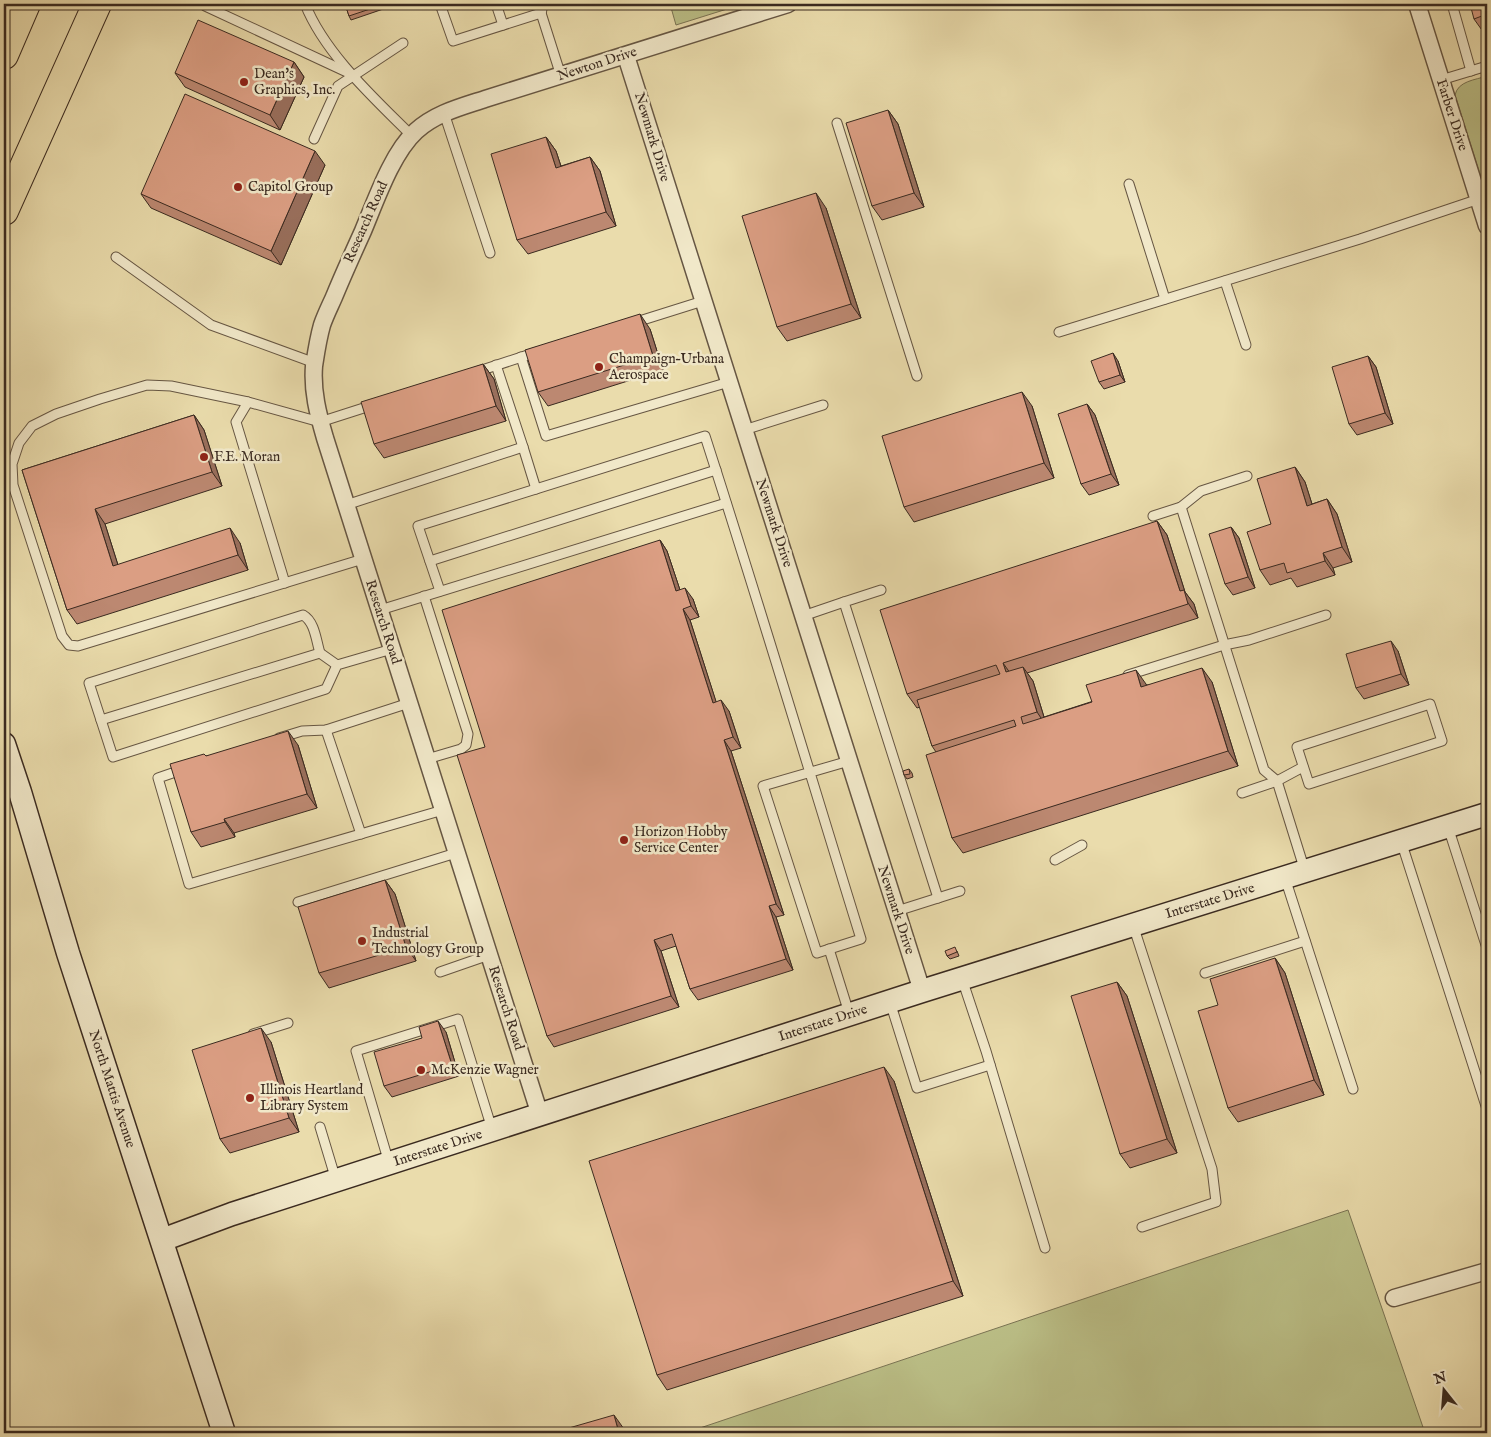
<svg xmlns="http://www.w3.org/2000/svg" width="1491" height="1437" viewBox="0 0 1491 1437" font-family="'IM FELL English',serif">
<rect width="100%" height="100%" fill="#eadcac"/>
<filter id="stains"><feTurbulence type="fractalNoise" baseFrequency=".004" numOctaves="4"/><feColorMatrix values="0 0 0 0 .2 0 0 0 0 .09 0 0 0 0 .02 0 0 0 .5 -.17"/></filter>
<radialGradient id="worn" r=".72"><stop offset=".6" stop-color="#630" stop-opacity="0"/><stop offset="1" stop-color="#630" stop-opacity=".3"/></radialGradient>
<g fill="#bbbf87" stroke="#7a7454">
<polygon points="670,4 743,4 676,25"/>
<path d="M1487,76V197L1455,95C1458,81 1475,80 1487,76Z"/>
<polygon points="1348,1210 1425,1433 703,1433 700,1428"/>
</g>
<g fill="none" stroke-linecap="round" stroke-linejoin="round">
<defs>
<g id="lane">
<path d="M305,4C325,54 374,98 412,136"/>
<polyline points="440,4 453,41 541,13 561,76"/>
<polyline points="496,4 503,25"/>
<polyline points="1452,4 1471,71"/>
<polyline points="205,6 351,74"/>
<polyline points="541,14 543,4"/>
<polyline points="1441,80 1487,66"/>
<polyline points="444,113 490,253"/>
<polyline points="837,123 917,376"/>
<polyline points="314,139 338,86 403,43"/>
<polyline points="1129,184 1165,299"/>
<polyline points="116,257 211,325 315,363"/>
<polyline points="1225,281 1246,345"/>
<polyline points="633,323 703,301"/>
<polyline points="1059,332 1360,239 1479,199"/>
<polyline points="521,357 546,436 729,382"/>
<polyline points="476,372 537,352"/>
<polyline points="248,402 236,422 285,583"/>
<polyline points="744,430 823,405"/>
<polyline points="523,447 536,489"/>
<polyline points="346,505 523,447 496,365"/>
<polyline points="1181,507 1264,770 1277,781 1305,871"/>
<polyline points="1153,516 1181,507 1201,491 1247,476"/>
<polyline points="363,559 78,646 69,645 62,636 13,485 12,464 19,443 32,426 56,414 100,399 147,385 171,386 248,402 320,422 373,405"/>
<polyline points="430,561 716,470"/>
<polyline points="881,590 844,602 938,898"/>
<path d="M440,591L418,526L705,436C759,603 809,771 861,939L817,953L763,786L849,761"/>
<polyline points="424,596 468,734 466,745 461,749 427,759"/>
<polyline points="380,610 726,503"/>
<polyline points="803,616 844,602"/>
<path d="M320,653C316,640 315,622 303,615L89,683L113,757L326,689L337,665L392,649"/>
<polyline points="1128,675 1224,645 1249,640 1326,615"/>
<polygon points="1430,704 1442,741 1309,784 1297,747"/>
<polyline points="101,720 320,653 337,665"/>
<polyline points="326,730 361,834"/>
<polyline points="279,738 302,731 326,730 409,703"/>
<polyline points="184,769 158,778 189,884 443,810"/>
<polyline points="1242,793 1277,781 1303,767"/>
<polyline points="1448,827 1487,948"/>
<polyline points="1401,841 1487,1109"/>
<polyline points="1055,860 1082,845"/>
<polyline points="1285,878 1353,1089"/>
<polyline points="298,902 456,853"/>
<polyline points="897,911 960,891"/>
<polyline points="1133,925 1212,1169 1216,1202 1142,1227"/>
<polyline points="829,949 849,1013"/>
<polyline points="440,972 489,955"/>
<polyline points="1205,973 1305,941"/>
<polyline points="962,979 986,1051 1045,1248"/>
<polyline points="890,1002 917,1088 990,1065"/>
<polyline points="253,1034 288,1023"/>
<polyline points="320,1127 336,1180"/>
<polyline points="389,1163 356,1051 458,1019 492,1129"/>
</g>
<g id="street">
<polyline points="1417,4 1487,226"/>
<polyline points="626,56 922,991"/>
<path d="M540,1115L325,438C318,414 312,391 314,366C316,353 318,339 322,325C325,316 330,306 334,297C343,275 353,253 363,231C376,200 392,153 416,131C436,113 461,107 485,99L788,4"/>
<polyline points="1394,1298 1487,1271"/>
</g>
<g id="secondary">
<polyline points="4,744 20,792 68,953 224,1433"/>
<polyline points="162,1240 232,1214 922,991 1487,814"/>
</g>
<g id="highway">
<polyline points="4,55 26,4"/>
<polyline points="4,211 97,4"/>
</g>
</defs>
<use href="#lane" stroke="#665643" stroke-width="11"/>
<use href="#street" stroke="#665643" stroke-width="19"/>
<use href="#secondary" stroke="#3a2a20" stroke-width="25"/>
<use href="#highway" stroke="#3a2a20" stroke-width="30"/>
<use href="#lane" stroke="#f1e8c9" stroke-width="9"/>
<use href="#street" stroke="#f1e8c9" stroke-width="16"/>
<use href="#secondary" stroke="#f1e8c9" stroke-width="22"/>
<use href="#highway" stroke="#eadcac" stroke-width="28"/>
</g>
<g fill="#bc8871" stroke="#3a2a20">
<polygon points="345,4 398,4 351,20 349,16"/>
<polygon points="574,4 591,4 577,8"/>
<polygon points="1487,4 1487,32 1484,33 1474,19"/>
<polygon points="294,62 304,77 280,130 185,87 175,73"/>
<polygon points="888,110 898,124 924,207 882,220 872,206"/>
<polygon points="546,137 556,151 561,166 590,157 600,171 616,226 528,254 517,240"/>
<polygon points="325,165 281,265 151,208 141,194"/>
<polygon points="826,208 861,318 787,341 777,327"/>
<polygon points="650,329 663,370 548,406 538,392"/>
<polygon points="1368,356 1376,367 1393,424 1357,435 1349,424"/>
<polygon points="1118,361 1125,382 1104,389 1099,382"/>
<polygon points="483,364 494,379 506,421 384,458 374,444"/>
<polygon points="1087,404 1095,415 1119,485 1089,495 1081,484"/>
<polygon points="1032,406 1054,478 914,522 904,507"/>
<polygon points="194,415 204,430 222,486 105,524 118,565 240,543 248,570 77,624 67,610 22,470"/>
<polygon points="1295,467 1305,482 1312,504 1327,499 1337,514 1352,562 1333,568 1335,575 1297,587 1291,578 1270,585 1260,570 1271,524"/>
<polygon points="1157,521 1167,535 1185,592 1194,604 1198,618 1027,673 1033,681 1044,717 1146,684 1146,685 1212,682 1238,766 963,853 952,838 936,752 932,746 920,707 917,708 907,694"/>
<polygon points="1231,527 1239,538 1255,588 1233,595 1225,584"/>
<polygon points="660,540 667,551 680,590 693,599 699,617 690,620 716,702 729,711 741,748 731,751 784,915 776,917 793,970 698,1000 690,989 676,946 661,951 679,1007 554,1047 547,1036 485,747"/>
<polygon points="1398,651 1409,685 1364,699 1356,688"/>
<polygon points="298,745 317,808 234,833 235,837 201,847 191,832 206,756"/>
<polygon points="909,769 912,773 913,777 907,779 904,775"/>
<polygon points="385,880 395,894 416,961 329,988 319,973"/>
<polygon points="957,951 959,956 950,959 947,956"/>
<polygon points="1275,958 1285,973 1324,1095 1238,1122 1228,1108 1218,1005"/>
<polygon points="1117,982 1127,996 1177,1153 1130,1168 1120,1154"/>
<polygon points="446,1032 459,1076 392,1097 384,1086"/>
<polygon points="271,1042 299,1132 230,1153 220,1139"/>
<polygon points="894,1081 963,1296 667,1390 657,1375"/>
</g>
<g fill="#996f5c" stroke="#3a2a20">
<polygon points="294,62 304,77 280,130 270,115"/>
<polygon points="888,110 898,124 924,207 914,193"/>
<polygon points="546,137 556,151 566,182 556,168"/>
<polygon points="315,151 325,165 281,265 271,251"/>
<polygon points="590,157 600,171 616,226 606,212"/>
<polygon points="816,193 826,208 861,318 851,304"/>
<polygon points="640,314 650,329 663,370 653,356"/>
<polygon points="1113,353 1118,361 1125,382 1120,375"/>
<polygon points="1368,356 1376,367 1393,424 1385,413"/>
<polygon points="483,364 494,379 506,421 496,406"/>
<polygon points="1022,392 1032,406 1054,478 1044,463"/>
<polygon points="1087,404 1095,415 1119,485 1111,474"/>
<polygon points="194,415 204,430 222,486 212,472"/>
<polygon points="1295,467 1305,482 1317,520 1307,506"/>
<polygon points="1327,499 1337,514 1352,562 1342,547"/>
<polygon points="95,509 105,524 123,581 113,566"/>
<polygon points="1157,521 1167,535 1185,592 1194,604 1198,618 1180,591"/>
<polygon points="1231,527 1239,538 1255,588 1248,577"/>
<polygon points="230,528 240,543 248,570 238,555"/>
<polygon points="660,540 667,551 684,602 676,591"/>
<polygon points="1323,553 1333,568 1335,575 1325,561"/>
<polygon points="685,588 693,599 699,617 691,606"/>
<polygon points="683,609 690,620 720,714 713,703"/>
<polygon points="1391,641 1398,651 1409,685 1401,674"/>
<polygon points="1003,663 1013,677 1006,672"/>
<polygon points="1023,667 1033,681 1047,727 1037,712"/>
<polygon points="1202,668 1212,682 1238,766 1228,751"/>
<polygon points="1136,670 1146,684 1152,701 1141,687"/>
<polygon points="721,700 729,711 741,748 733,737"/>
<polygon points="288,731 298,745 317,808 307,794"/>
<polygon points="724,740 731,751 784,915 776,904"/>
<polygon points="224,819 234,833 235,837 225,822"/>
<polygon points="385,880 395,894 416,961 406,947"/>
<polygon points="769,906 776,917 793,970 786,959"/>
<polygon points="654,940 661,951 679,1007 671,996"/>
<polygon points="1275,958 1285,973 1324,1095 1314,1080"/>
<polygon points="1117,982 1127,996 1177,1153 1167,1139"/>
<polygon points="438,1021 446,1032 459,1076 452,1065"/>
<polygon points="261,1028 271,1042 299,1132 289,1118"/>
<polygon points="884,1067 894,1081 963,1296 953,1281"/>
<polygon points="614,1415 624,1429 625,1433 619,1433"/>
</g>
<g fill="#db9e83" stroke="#3a2a20">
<polygon points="345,4 385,4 349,16"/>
<polygon points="1470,4 1487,4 1487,14 1474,19"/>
<polygon points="198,20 294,62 270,115 175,73"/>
<polygon points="185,94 315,151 271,251 141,194"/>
<polygon points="888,110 914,193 872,206 846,123"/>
<polygon points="546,137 556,168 590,157 606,212 517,240 491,154"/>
<polygon points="816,193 851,304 777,327 742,216"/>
<polygon points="640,314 653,356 538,392 525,350"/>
<polygon points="1113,353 1120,375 1099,382 1091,361"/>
<polygon points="1368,356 1385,413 1349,424 1332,367"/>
<polygon points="483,364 496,406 374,444 361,402"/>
<polygon points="1022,392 1044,463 904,507 882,436"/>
<polygon points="1087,404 1111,474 1081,484 1058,414"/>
<polygon points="194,415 212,472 95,509 113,566 230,528 238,555 67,610 22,470"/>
<polygon points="1295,467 1307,506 1327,499 1342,547 1323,553 1325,561 1287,573 1284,563 1260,570 1247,532 1271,524 1257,479"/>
<polygon points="1157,521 1180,591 1184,590 1188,604 1003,663 1006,672 1023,667 1037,712 1021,717 1023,724 1092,702 1086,685 1136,670 1141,687 1202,668 1228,751 952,838 926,755 1016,726 1014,720 932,746 917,700 1000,674 996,665 907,694 880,610"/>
<polygon points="1231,527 1248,577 1225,584 1209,534"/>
<polygon points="660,540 676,591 685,588 691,606 683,609 713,703 721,700 733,737 724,740 776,904 769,906 786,959 690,989 672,934 654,940 671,996 547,1036 457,755 485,747 442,610"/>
<polygon points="1391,641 1401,674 1356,688 1346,654"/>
<polygon points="288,731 307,794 224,819 225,822 191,832 170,764 204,754 206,756"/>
<polygon points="909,769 910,774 904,775 903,771"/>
<polygon points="385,880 406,947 319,973 298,907"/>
<polygon points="955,947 957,952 947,956 945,951"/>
<polygon points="1275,958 1314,1080 1228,1108 1198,1011 1218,1005 1210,979"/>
<polygon points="1117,982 1167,1139 1120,1154 1071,996"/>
<polygon points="438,1021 452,1065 384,1086 374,1052 422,1038 419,1027"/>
<polygon points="261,1028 289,1118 220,1139 192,1050"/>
<polygon points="884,1067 953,1281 657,1375 589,1161"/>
<polygon points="614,1415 619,1433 556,1433 555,1432"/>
</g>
<g fill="#8f2418" stroke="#f1e8c9" stroke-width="2">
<circle cx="244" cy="82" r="5"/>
<circle cx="238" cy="187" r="5"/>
<circle cx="599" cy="367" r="5"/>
<circle cx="204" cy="457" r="5"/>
<circle cx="624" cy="840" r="5"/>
<circle cx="362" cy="941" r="5"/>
<circle cx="421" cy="1070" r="5"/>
<circle cx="250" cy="1098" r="5"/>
</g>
<g text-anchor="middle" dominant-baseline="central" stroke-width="5" stroke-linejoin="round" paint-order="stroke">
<g font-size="14" fill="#3a2a20" stroke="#f1e8c9">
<text transform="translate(597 64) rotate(-18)">Newton Drive</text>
<text transform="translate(1452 115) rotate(72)">Farber Drive</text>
<text transform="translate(652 137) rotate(73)">Newmark Drive</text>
<text transform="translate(366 222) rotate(-66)">Research Road</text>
<text transform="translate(774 523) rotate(72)">Newmark Drive</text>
<text transform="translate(383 622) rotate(72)">Research Road</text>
<text transform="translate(1210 901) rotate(-17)">Interstate Drive</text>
<text transform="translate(896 910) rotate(72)">Newmark Drive</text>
<text transform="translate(506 1008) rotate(72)">Research Road</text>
<text transform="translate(823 1023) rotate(-18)">Interstate Drive</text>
<text transform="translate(112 1089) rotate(72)">North Mattis Avenue</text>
<text transform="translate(438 1148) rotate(-18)">Interstate Drive</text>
</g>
<g font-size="14" fill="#3a2a20" stroke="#f1e8c9" text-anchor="start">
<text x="254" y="74">Dean's<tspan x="254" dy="16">Graphics, Inc.</tspan></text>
<text x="248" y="187">Capitol Group</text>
<text x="609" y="359">Champaign–Urbana<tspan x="609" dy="16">Aerospace</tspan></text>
<text x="214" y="457">F.E. Moran</text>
<text x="634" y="832">Horizon Hobby<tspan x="634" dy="16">Service Center</tspan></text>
<text x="372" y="933">Industrial<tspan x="372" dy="16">Technology Group</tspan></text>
<text x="431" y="1070">McKenzie Wagner</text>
<text x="260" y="1090">Illinois Heartland<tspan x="260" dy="16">Library System</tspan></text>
</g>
</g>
<rect width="1491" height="1437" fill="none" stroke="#eadcac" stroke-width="20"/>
<rect x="5" y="5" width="1481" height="1427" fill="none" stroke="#3a2a20" stroke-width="2.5"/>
<rect x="10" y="10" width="1471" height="1417" fill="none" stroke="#3a2a20"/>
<g transform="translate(1444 1390) rotate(343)" stroke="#f1e8c9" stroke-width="4" paint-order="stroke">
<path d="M0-4L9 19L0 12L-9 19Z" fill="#3a2a20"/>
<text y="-8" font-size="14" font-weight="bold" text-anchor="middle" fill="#3a2a20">N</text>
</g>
<rect width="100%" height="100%" filter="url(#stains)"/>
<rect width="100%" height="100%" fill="url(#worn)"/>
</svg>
